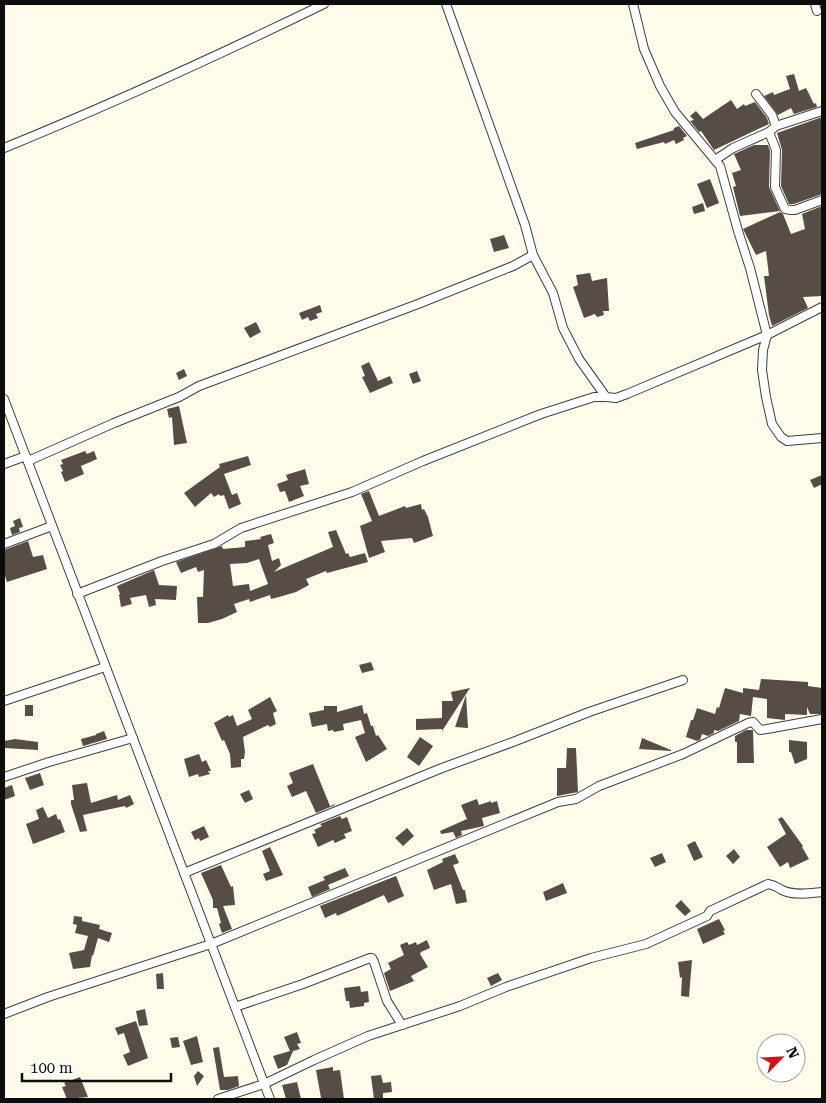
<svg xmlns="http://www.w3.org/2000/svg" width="826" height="1103" viewBox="0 0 826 1103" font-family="'Roboto Serif',serif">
<rect width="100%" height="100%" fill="#fffbeb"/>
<g fill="#564d47" fill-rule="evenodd">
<polygon points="794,74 799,91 806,88 814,104 816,103 817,107 794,114 791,108 778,115 764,96 773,92 774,95 790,89 786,76"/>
<polygon points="731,100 737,109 744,104 745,106 755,102 767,118 769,124 714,150 701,131 699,132 690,121 694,120 690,116 696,111 703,119"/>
<polygon points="822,117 822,194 794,204 789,204 781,186 782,150 777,133"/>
<polygon points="679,126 687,136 683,138 684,140 676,144 674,140 665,144 664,142 637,149 635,143 674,130 674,128"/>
<polygon points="754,145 768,145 770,151 769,187 780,211 740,216 733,187 736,186 732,173 741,170 734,154"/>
<polygon points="710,179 719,203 707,208 697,184"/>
<polygon points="703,203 705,211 694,214 692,207"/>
<polygon points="822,206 822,296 803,297 808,308 772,326 769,315 764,276 769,276 766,251 756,255 743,229 780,212 783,214 791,234 805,229 802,214"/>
<polygon points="504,235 509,248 494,252 490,239"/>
<polygon points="590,273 592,281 607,278 609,311 603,311 604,315 597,317 595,314 584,318 573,287 578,285 576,275"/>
<polygon points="320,305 322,312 316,314 318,318 310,321 308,317 302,320 299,313"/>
<polygon points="256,322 261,332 250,338 244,328"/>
<polygon points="369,362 378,381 390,376 393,383 370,393 362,377 365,376 361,366"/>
<polygon points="184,369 187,376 179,380 176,373"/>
<polygon points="417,371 421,381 413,384 409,374"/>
<polygon points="179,406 187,443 174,445 172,417 169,418 167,409"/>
<polygon points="85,451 87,454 94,451 97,459 81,466 84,474 65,482 61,472 63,471 60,465 63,464 61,460"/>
<polygon points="248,456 251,465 224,474 232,495 237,493 241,504 229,509 224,495 220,496 219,494 214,497 211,493 195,507 184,493 220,467 219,464"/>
<polygon points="305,469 309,484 300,486 304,496 289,502 285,491 280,492 277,484 288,480 286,475"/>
<polygon points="822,475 822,484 814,488 810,480"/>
<polygon points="369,491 379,516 405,506 406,508 421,504 422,510 424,509 428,517 433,536 414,543 412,538 381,541 385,552 369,558 360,526 372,521 361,494"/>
<polygon points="20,518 23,527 19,528 20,532 12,535 10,528 15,526 13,521"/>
<path d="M336,530L346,554L348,553L350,557L365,553L368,562L327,573L326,571L306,579L309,585L296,592L279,597L271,599L270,595L250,602L249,599L234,604L237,612L222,619L208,623H198L197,597H203L204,570L198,572L196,567L181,573L176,562L222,546L223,549L245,547V541L261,539L260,537L271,534L274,543L268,545L272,561L279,558L281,565L274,572L333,547L328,532ZM259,559L268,584L250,591L249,584L233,586L230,564L247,563Z"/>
<polygon points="28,541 33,557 43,555 47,569 7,582 5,576 4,576 4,550"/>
<polygon points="154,570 159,585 177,586 176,600 155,599 156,605 149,607 146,595 130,598 132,604 121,607 119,595 120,594 117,586"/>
<polygon points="371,662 374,670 362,673 359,665"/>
<polygon points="761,679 808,682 808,686 822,688 822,714 810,714 807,707 807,715 785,714 785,720 767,718 767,699 753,697 751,716 740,714 739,721 718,731 714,730 714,733 708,736 702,734 700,740 697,741 686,737 691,720 693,720 697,708 715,714 717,707 719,708 725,688 743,693 743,688 759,690"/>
<polygon points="470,688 442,731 442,729 416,730 416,719 442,718 442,701 453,701 451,692"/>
<polygon points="466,695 468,728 455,727"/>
<polygon points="270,697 277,711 273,713 276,724 270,727 268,725 243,737 245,752 244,759 241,759 241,767 231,768 230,754 224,740 222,741 214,723 228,715 229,717 233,715 237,726 252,719 248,710"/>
<rect x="25" y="705" width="8" height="11"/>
<polygon points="362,705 364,714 367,713 371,726 373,726 376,736 378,735 387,749 366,762 355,737 365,733 361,720 343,724 344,730 334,732 333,730 328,731 327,724 312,727 309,713 324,710 324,706 337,706 337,712"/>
<polygon points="746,730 753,730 754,763 737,763 737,742 735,742 735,736"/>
<polygon points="104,731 107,739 83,746 81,739 96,735 96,734"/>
<polygon points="420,737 433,746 419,766 407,757"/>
<polygon points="642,738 671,750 671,751 639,749"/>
<polygon points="15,739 38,742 38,750 4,748 4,741"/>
<polygon points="789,740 807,742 807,759 795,764 791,752 789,752"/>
<polygon points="567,748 576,748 578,792 557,796 557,768 566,768"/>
<polygon points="199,754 202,762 206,760 211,771 208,771 210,774 199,777 198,774 189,777 184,759"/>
<polygon points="313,764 330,806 335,804 335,805 316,813 306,791 292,797 287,786 293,783 289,773"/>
<polygon points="40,773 44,785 30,790 25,778"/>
<polygon points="87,783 91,803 117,795 118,800 130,795 134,804 126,808 125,806 83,815 87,831 80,832 71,804 71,800 74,800 72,785"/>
<polygon points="12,785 15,796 4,800 4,788"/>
<polygon points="249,790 253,799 245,803 240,794"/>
<polygon points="477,799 479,805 491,801 491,803 497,801 500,813 482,818 484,826 461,831 462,835 456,838 453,832 441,834 440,831 467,819 461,805"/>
<polygon points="43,807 48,818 56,814 58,820 60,819 65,832 33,844 26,824 39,819 36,810"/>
<polygon points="340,816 342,819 347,817 352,831 344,834 346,838 335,843 333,840 318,847 312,834 316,833 314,830 322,826 320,824"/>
<polygon points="782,817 803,846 802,847 809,859 790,868 788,862 780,867 767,847 786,834 778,819"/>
<polygon points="204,826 209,837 200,841 199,838 195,840 191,832"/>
<polygon points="407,828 414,836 403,846 395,838"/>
<polygon points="695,841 703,857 694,861 687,845"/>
<polygon points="270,847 283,875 266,881 263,874 270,871 262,851"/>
<polygon points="734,849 740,857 733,864 726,856"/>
<polygon points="662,853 666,862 655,867 650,858"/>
<polygon points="455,854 459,863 453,865 463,890 465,890 467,902 456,904 451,884 434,890 427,870 443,862 442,859"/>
<polygon points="221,865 231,887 233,886 235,905 223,906 232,929 222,933 219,924 221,923 217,908 213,908 213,900 201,873"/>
<polygon points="345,868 349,876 328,885 330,889 312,897 308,887 325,880 323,877"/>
<polygon points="396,876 404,896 388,903 384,895 337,916 336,913 325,918 320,906"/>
<polygon points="563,883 567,893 546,901 543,892"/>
<polygon points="681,900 691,911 685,916 675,906"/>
<polygon points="74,916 82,917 82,921 100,925 99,929 112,933 109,942 98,938 93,956 92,955 90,967 73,969 69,953 84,950 88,936 75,933 77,925 73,924"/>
<polygon points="719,919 725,930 723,931 725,934 703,944 697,929"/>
<polygon points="427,940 430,948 421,952 420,954 428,967 411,976 414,981 390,991 384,973 391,969 388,963 404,955 400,945 407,942 409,945 416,942 417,945"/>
<polygon points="692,960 689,997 681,996 682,977 680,978 678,962"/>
<polygon points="163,973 164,989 157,989 156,974"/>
<polygon points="498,973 502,980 491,986 487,978"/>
<polygon points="360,986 361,992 368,991 369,1002 364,1003 364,1006 350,1008 349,1001 346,1001 344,988"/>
<polygon points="145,1009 148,1025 139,1026 136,1011"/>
<polygon points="136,1021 148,1058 128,1066 123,1055 130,1052 124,1033 118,1035 115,1028"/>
<polygon points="297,1032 301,1043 297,1044 300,1049 293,1051 287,1065 278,1069 273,1056 290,1051 284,1037"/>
<polygon points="197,1036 203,1062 191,1065 183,1041"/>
<polygon points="178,1037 180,1047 172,1048 170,1038"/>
<polygon points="219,1047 224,1077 238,1076 239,1086 228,1090 220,1090 213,1048"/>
<polygon points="333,1067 333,1071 340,1070 344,1099 321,1098 316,1070"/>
<polygon points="198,1071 204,1076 197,1086 194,1076"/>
<polygon points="381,1075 383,1083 391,1082 392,1092 383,1093 383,1099 374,1099 371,1076"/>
<polygon points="80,1077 88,1097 67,1099 62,1087 66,1086 64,1083"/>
<polygon points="297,1082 301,1099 286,1099 282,1085"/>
</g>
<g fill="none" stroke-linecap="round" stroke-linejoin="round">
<defs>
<g id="minor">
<polyline points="446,4 525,225 533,255 553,293 563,328 579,359 606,397 616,398 627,394 767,335 822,307"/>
<polyline points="633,4 644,49 660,86 675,112 720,166 738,231 750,268 767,335 763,350 762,370 766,397 772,424 781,437 787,441 822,438"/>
<polyline points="815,4 817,11"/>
<polyline points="756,94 772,115 776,126"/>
<polyline points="769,132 776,150 775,187 785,209 791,210 795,210 822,200"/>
<path d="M4,148C112,104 219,55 324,4"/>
<polyline points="715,160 733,148 769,132 776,126 822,111"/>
<polyline points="4,399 270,1099"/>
<polyline points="28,461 114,423 179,397 199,386 418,304 513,266 533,255"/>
<polyline points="4,464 26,456"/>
<polyline points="4,544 52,526"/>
<polyline points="77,594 162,561 214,544 241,528 352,492 423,461 541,414 594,397 606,397"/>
<polyline points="4,701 105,667"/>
<polyline points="4,777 49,762 133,738"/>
<polyline points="184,873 442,768 513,742 589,712 683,680"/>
<polyline points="235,1007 303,984 370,958 372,958 374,962 387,1001 402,1025"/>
<polyline points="4,1014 48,997 211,944 558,802 576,799 599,786 683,754 748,723 753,722 760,730 767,729 822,719"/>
<path d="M218,1099L264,1084L314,1060L368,1036L460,1006L506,987L591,958L646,944L707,916L710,911L768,884C775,885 776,887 782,890C793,896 811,893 822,892"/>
</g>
</defs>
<use href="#minor" stroke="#3f3f3f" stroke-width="10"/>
<use href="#minor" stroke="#fff" stroke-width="8"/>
</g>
<rect width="826" height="1103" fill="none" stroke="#0c0c0c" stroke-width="10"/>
<g transform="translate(781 1058) rotate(66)"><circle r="24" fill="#ffffff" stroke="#9e9e9e"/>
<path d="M0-4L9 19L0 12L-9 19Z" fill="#cb161e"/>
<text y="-8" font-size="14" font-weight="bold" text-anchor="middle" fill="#0c0c0c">N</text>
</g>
<path d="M22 1073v8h149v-8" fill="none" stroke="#0c0c0c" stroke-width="2.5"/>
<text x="30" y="1073" font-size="15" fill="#0c0c0c" stroke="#ffffff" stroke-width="4" paint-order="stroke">100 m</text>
</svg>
